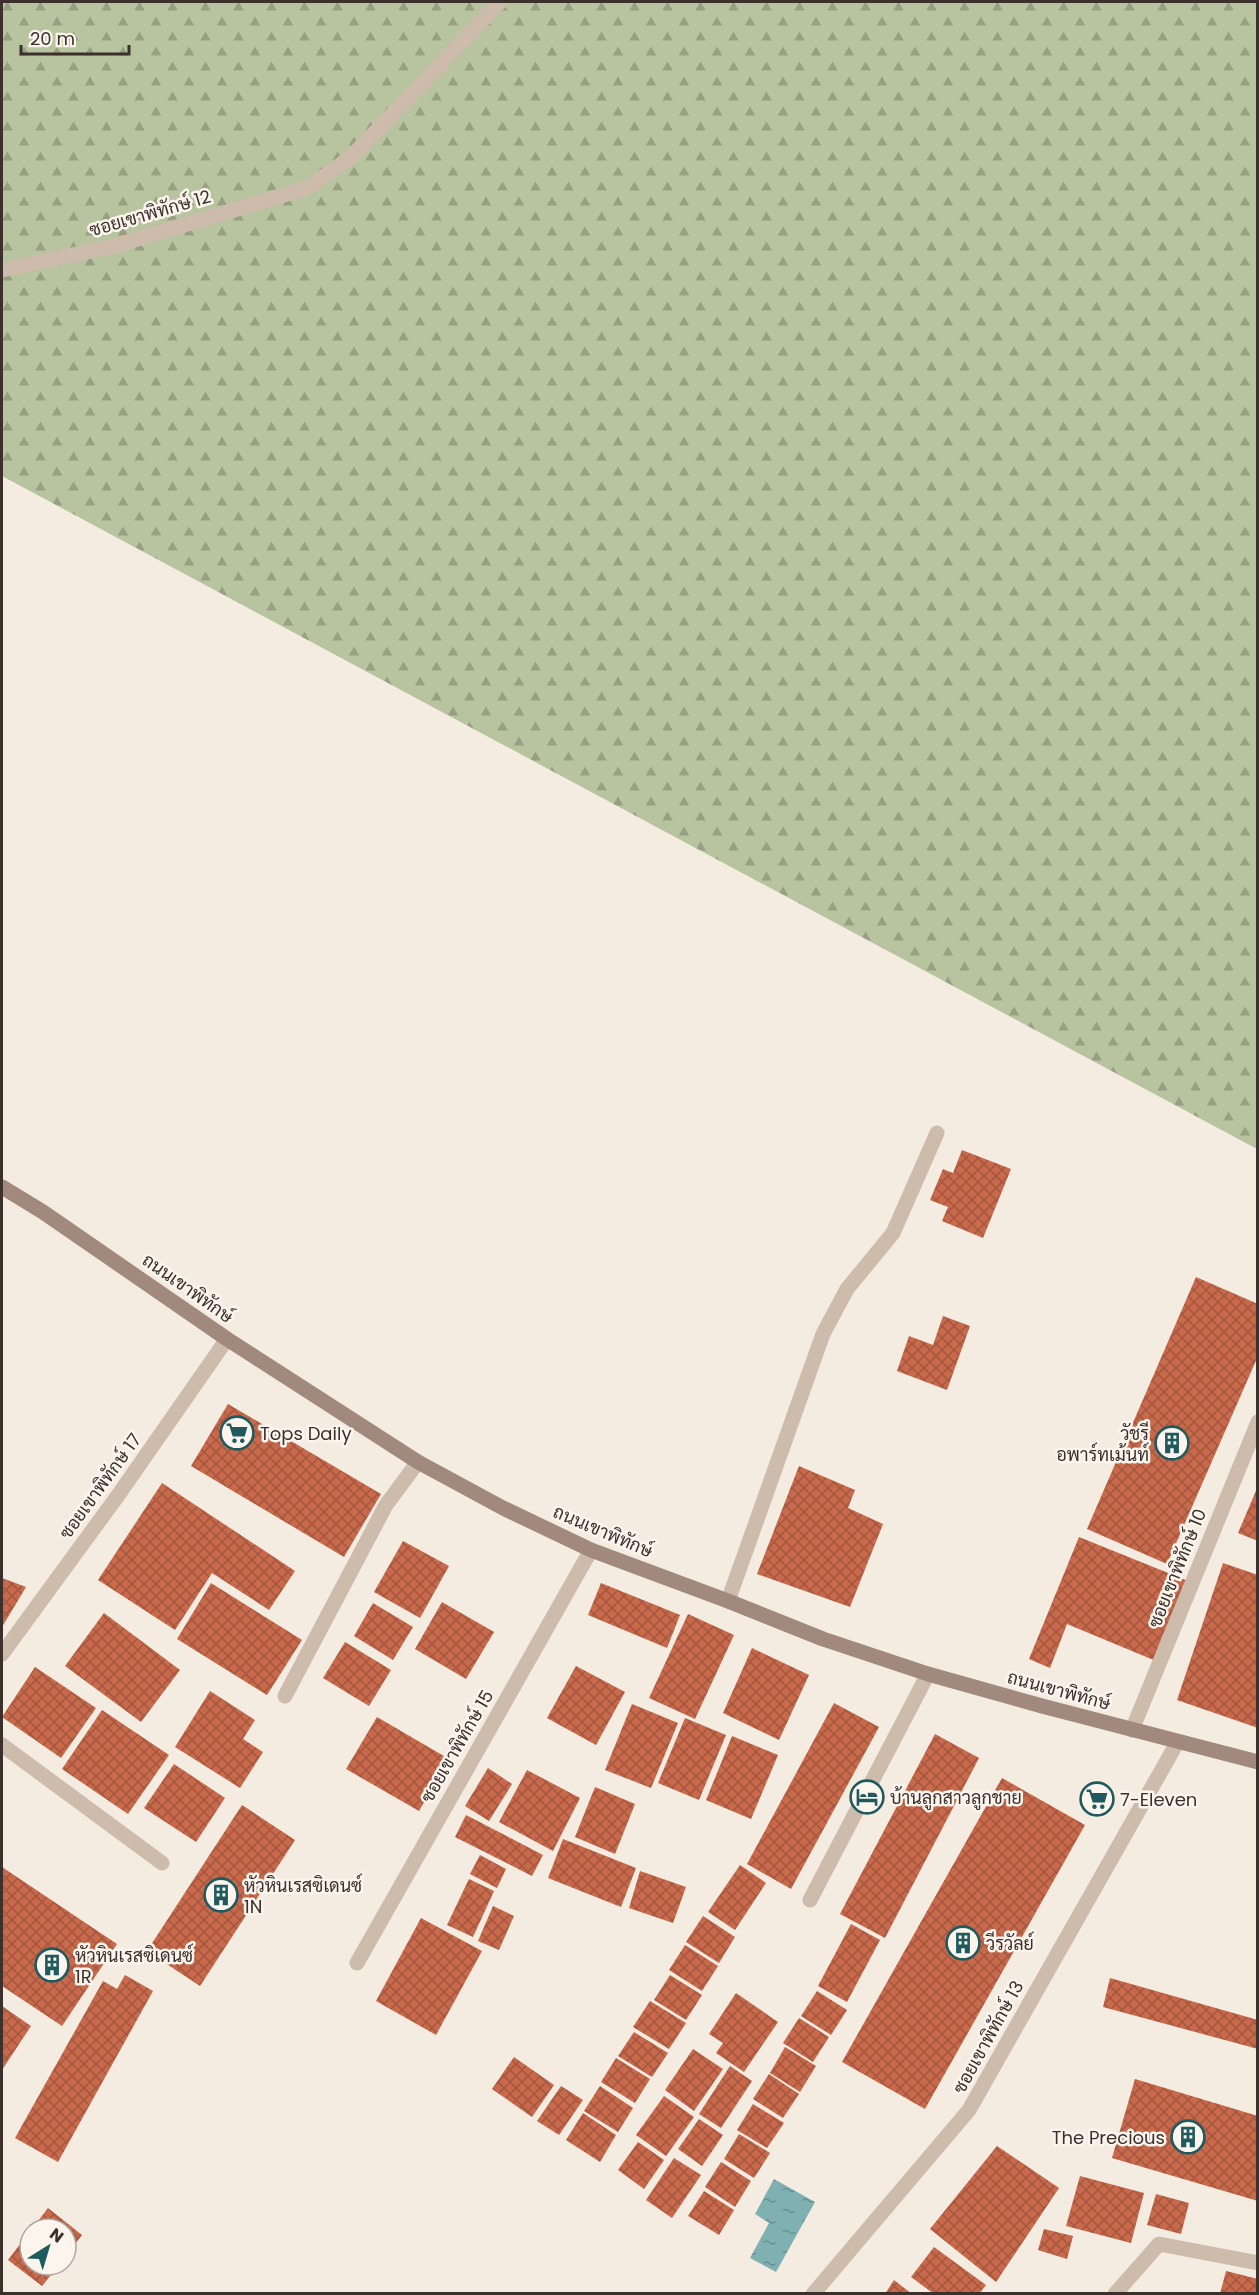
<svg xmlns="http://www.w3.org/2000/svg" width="1259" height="2295" viewBox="0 0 1259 2295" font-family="Poppins,Sarabun,sans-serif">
<defs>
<pattern id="forest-firs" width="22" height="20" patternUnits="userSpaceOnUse" patternTransform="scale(1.5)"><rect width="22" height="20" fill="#b8c4a0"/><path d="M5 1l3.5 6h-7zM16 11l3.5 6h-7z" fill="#97a083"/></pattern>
<pattern id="water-ripples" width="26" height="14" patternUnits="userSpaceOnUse" patternTransform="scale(1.5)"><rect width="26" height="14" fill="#7fb0b2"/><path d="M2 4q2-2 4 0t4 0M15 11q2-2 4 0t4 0" fill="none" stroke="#699091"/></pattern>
<pattern id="building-cross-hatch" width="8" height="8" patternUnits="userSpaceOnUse" patternTransform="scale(1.5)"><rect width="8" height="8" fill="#c8694b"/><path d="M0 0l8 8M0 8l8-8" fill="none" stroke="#a4573f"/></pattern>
</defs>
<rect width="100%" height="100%" fill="#f4ebe1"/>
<polygon fill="url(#forest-firs)" points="2,2 1257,2 1257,1149 2,476"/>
<polygon fill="url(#water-ripples)" points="774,2179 815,2202 776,2272 750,2258 769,2223 755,2214"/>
<g fill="url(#building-cross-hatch)">
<polygon points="962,1150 1011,1169 983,1238 942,1221 948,1207 930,1200 943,1169 953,1173"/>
<polygon points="1196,1277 1258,1304 1258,1356 1167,1564 1087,1529"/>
<polygon points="943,1316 970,1326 947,1390 897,1371 909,1336 933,1345"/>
<polygon points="228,1404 381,1494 344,1557 191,1466"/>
<polygon points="799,1466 855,1490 848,1508 883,1524 850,1607 757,1574"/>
<polygon points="162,1483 295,1571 269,1610 212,1573 175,1630 98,1580"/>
<polygon points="1258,1486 1258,1541 1238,1533"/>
<polygon points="1079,1537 1188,1581 1156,1661 1067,1624 1050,1668 1029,1659"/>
<polygon points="403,1541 449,1566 420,1618 374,1592"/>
<polygon points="1223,1563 1258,1575 1258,1728 1177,1700"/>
<polygon points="2,1578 26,1587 2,1627"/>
<polygon points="211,1583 302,1640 267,1695 177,1639"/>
<polygon points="601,1583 680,1615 667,1648 588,1615"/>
<polygon points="442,1602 494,1632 466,1679 415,1649"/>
<polygon points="373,1603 413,1627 393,1660 354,1636"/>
<polygon points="104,1613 180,1670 141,1722 65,1666"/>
<polygon points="688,1614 734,1635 695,1719 649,1698"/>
<polygon points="345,1642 391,1670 369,1706 323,1678"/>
<polygon points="752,1648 809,1675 779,1740 723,1713"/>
<polygon points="576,1666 625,1692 596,1745 547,1718"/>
<polygon points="35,1667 96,1708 61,1758 2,1717"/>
<polygon points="210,1691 255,1720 243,1739 263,1752 240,1788 175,1747"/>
<polygon points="834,1703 879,1727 791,1889 747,1864"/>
<polygon points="632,1704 678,1723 651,1788 605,1770"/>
<polygon points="102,1710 169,1755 128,1814 62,1769"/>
<polygon points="377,1717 449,1759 419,1811 346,1769"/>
<polygon points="685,1718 726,1735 699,1800 658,1783"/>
<polygon points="935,1734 979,1758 885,1938 840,1914"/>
<polygon points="732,1736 778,1755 751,1819 706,1800"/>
<polygon points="174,1764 225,1798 196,1842 144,1808"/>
<polygon points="488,1768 512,1784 489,1821 465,1806"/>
<polygon points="527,1770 580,1798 553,1851 499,1822"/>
<polygon points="1002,1778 1085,1825 925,2109 842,2062"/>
<polygon points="595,1787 635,1804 615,1854 575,1837"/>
<polygon points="242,1805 295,1840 200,1986 147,1951"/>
<polygon points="466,1815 543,1855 532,1876 455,1837"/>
<polygon points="563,1839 636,1868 621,1907 548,1878"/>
<polygon points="480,1855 506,1869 497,1888 470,1874"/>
<polygon points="740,1865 766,1883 735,1930 708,1912"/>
<polygon points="2,1867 117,1944 62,2026 2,1986"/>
<polygon points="640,1871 686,1887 673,1923 629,1908"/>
<polygon points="469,1879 494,1891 473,1937 447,1925"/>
<polygon points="493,1906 514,1916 499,1950 478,1941"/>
<polygon points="703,1916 735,1937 719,1963 686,1942"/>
<polygon points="421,1918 482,1951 436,2035 376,2001"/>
<polygon points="851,1924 880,1940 847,2002 818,1986"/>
<polygon points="685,1945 718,1966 702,1991 669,1970"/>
<polygon points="125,1975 153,1991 58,2162 15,2138 103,1981 117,1989"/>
<polygon points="670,1975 702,1995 686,2020 654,2000"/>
<polygon points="1110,1978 1258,2020 1258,2049 1103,2007"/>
<polygon points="817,1991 847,2010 831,2035 801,2016"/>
<polygon points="736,1993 778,2022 744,2072 716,2053 723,2043 709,2034"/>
<polygon points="650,2001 686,2023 669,2049 633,2027"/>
<polygon points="2,2006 31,2026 2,2070"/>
<polygon points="799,2018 829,2037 813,2062 783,2043"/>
<polygon points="634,2032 668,2053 652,2077 618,2056"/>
<polygon points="785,2047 816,2066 800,2092 770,2073"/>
<polygon points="693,2049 723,2069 694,2111 665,2090"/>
<polygon points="514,2057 554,2085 532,2117 492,2089"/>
<polygon points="616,2058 650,2079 635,2103 601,2082"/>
<polygon points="730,2066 752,2081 721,2128 699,2114"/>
<polygon points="769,2074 799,2094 783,2118 753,2099"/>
<polygon points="1135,2079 1258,2116 1258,2201 1112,2158"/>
<polygon points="561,2086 583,2100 559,2135 537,2121"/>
<polygon points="600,2086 633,2108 618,2132 584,2111"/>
<polygon points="664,2096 694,2117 666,2156 636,2135"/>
<polygon points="753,2104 784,2123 767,2148 737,2130"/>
<polygon points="583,2113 616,2135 600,2162 566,2140"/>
<polygon points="699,2119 723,2135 702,2166 678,2149"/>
<polygon points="739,2134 770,2153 754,2178 724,2159"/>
<polygon points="638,2142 664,2160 644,2189 618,2170"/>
<polygon points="997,2146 1059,2188 996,2282 930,2229"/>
<polygon points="674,2158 701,2175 672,2218 646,2200"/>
<polygon points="721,2162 751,2181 735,2207 705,2187"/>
<polygon points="1080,2176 1144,2193 1131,2243 1066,2226"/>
<polygon points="704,2191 734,2210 719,2235 688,2216"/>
<polygon points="1156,2194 1189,2203 1181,2234 1147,2225"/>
<polygon points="48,2208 82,2235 66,2256 66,2229 32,2229"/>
<polygon points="1044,2229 1073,2236 1067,2259 1038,2250"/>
<polygon points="30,2231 30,2265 59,2265 42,2286 8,2260"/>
<polygon points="934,2247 986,2285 979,2294 934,2294 911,2277"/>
<polygon points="1226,2271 1258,2279 1258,2294 1220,2294"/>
<polygon points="894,2280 912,2294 885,2294"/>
</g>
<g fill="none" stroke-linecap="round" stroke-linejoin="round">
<polyline stroke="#cdbbac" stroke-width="15" points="810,1900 928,1674"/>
<g stroke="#cdbbac" stroke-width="15">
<polyline points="2,270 114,246 307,188 350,158 500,2"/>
<polyline points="728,1601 823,1334 847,1289 893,1233 937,1133"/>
<polyline points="2,1654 119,1494 227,1339"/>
<polyline points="285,1696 386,1505 418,1462"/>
<polyline points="1132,1730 1258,1422"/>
<polyline points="2,1745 162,1863"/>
<polyline points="357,1963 591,1550"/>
<polyline points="813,2294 969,2110 1177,1743"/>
<polyline points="1115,2294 1159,2244 1258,2263"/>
</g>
<polyline stroke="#a18a7d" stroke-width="15" points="2,1187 43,1212 227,1339 418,1462 503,1508 591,1550 728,1601 823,1639 928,1674 1042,1706 1258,1762"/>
</g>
<defs>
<symbol id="supermarket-ring" viewBox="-11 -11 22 22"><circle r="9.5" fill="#fbf5ee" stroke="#1f5a5e" stroke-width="1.5"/><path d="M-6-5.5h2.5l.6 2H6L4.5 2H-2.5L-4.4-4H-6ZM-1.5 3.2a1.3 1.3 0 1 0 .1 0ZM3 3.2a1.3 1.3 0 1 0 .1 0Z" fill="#1f5a5e"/></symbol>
<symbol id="building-ring" viewBox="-11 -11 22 22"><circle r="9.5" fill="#fbf5ee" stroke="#1f5a5e" stroke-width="1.5"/><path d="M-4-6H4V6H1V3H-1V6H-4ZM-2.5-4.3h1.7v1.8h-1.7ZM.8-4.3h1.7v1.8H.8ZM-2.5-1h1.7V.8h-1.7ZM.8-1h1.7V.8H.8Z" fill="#1f5a5e"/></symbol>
<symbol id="hotel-ring" viewBox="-11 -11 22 22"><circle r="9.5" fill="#fbf5ee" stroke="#1f5a5e" stroke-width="1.5"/><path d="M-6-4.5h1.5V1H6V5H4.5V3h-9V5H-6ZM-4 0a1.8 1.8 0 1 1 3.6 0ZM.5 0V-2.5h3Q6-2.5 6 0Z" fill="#1f5a5e"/></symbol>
</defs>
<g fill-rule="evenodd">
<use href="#supermarket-ring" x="218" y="1414" width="38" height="38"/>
<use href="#building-ring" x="1153" y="1424" width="38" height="38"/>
<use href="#hotel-ring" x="848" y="1778" width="38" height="38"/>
<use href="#supermarket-ring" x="1078" y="1780" width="38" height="38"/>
<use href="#building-ring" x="202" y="1876" width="38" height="38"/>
<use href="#building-ring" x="944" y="1924" width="38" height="38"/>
<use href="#building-ring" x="33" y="1946" width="38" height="38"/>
<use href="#building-ring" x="1169" y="2118" width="38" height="38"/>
</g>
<g text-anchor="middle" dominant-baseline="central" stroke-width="5" stroke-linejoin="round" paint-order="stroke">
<g font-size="18" fill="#3b302b" stroke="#fbf5ee">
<text transform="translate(150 213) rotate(-16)">ซอยเขาพิทักษ์ 12</text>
<text transform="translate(188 1288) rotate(35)">ถนนเขาพิทักษ์</text>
<text transform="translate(100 1486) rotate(-54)">ซอยเขาพิทักษ์ 17</text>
<text transform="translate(603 1531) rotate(23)">ถนนเขาพิทักษ์</text>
<text transform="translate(1177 1568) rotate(-68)">ซอยเขาพิทักษ์ 10</text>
<text transform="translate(1059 1690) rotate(15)">ถนนเขาพิทักษ์</text>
<text transform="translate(457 1746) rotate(-60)">ซอยเขาพิทักษ์ 15</text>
<text transform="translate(988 2037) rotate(-61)">ซอยเขาพิทักษ์ 13</text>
</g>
<g font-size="18" fill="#3b302b" stroke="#fbf5ee" text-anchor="start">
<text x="260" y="1433">Tops Daily</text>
<text x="1149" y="1433" text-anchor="end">วัชรี<tspan x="1149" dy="21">อพาร์ทเม้นท์</tspan></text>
<text x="890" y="1797">บ้านลูกสาวลูกชาย</text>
<text x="1120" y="1799">7-Eleven</text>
<text x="244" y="1885">หัวหินเรสซิเดนซ์<tspan x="244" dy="21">1N</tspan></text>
<text x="986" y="1943">วีรวัลย์</text>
<text x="75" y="1955">หัวหินเรสซิเดนซ์<tspan x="75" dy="21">1R</tspan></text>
<text x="1165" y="2137" text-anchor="end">The Precious</text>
</g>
</g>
<rect width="1259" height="2295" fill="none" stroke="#3b302b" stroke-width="6"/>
<g transform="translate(48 2247) rotate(37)"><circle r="28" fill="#fbf5ee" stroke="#aea6a0" stroke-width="1.5"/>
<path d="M0-4.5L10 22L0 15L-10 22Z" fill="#1f5a5e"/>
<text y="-9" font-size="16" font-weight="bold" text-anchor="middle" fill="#3b302b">N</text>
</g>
<path d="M21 45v9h108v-9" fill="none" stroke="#3b302b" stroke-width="3"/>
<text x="30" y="45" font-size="18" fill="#3b302b" stroke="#fbf5ee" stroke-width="4.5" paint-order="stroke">20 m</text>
</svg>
